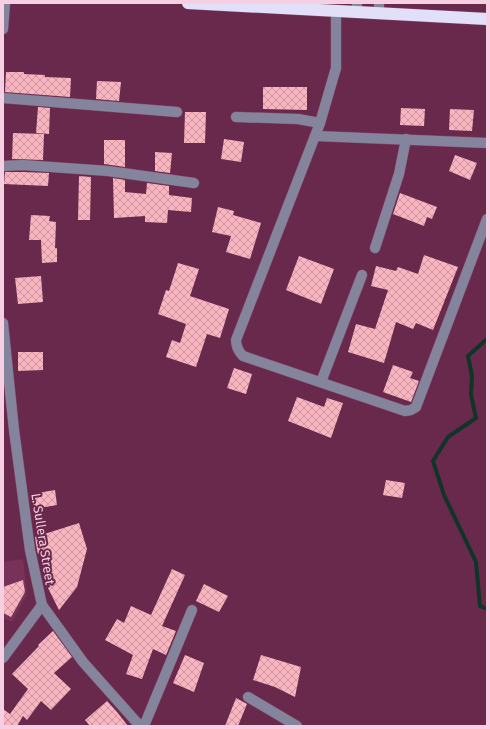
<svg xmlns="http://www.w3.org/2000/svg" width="490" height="729" viewBox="0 0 490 729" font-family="'Fira Sans',sans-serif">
<defs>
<pattern id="building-cross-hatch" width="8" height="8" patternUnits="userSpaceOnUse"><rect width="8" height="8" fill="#f8b4bf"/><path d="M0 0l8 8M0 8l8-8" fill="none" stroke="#cc96a0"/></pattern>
</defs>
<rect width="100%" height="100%" fill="#68294d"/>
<polygon fill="#78325a" points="23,559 27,594 12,622 3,618 3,562"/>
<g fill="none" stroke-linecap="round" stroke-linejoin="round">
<polyline stroke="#103528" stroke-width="4" points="487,339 468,356 472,376 471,395 476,418 448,437 433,461 444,495 476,562 480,606 487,609"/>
</g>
<g fill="url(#building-cross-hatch)">
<polygon points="6,72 24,72 24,74 45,75 45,77 71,78 70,97 5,92"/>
<polygon points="97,81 121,82 119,101 96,99"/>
<polygon points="263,87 307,87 307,110 263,109"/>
<polygon points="38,107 50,108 49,134 36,133"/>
<polygon points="401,108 425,109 424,126 400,125"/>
<polygon points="450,109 474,110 472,131 449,130"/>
<polygon points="185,112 206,112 205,143 184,143"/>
<polygon points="13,133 44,134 43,160 12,159"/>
<polygon points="224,139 244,142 241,162 221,159"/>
<polygon points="104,140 125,140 125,167 104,164"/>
<polygon points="155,152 172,153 170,173 155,171"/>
<polygon points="455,155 477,163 470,180 449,171"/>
<polygon points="5,172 23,172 49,173 48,186 4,184"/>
<polygon points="79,176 91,177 90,220 78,220"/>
<polygon points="113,178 125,180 125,192 146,194 147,183 169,186 169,195 192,198 191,212 168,210 167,223 145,222 145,216 114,218"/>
<polygon points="400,193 437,207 432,219 427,217 424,226 393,214"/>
<polygon points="218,207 234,211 233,215 261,223 250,259 226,252 231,236 212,232"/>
<polygon points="31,215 50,216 49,221 56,222 55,248 57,248 57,262 42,263 41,240 29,240"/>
<polygon points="424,255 458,267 433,330 416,323 413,329 396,322 384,363 348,352 356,324 375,329 388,290 371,286 376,266 396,271 398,267 418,274"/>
<polygon points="299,256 334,269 321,304 286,290"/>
<polygon points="178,263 199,269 190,296 229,309 220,338 207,334 196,367 166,357 172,340 180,343 186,324 158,314 166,290 169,291"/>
<polygon points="41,276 43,302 18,304 15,278"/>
<polygon points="18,352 43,352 43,370 18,371"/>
<polygon points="393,365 413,372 410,378 419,381 411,402 383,392"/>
<polygon points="234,368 252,374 246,394 227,388"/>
<polygon points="297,397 324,407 327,398 343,403 331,438 288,421"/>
<polygon points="386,480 405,483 402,498 383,495"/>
<polygon points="55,490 57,505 34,509 32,494"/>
<polygon points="79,523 87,549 77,587 59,610 48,588 50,587 40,554 38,554 37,550 35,537"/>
<polygon points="172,569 185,575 162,626 176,631 166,655 153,649 142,679 126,674 133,655 105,640 117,619 124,623 131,606 151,615"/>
<polygon points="23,580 25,592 11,617 3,613 3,587"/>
<polygon points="204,584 228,596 219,612 196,601"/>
<polygon points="53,631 72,657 54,673 71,689 51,710 41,701 27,720 23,716 17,726 3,726 3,709 10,714 28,689 12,674 39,646 38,645"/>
<polygon points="185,655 204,663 194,692 173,683"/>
<polygon points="261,655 301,667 295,697 275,687 253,680"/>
<polygon points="236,698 247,704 238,726 225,726"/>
<polygon points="107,701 117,712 128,726 90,726 85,720"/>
</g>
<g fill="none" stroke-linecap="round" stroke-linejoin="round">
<defs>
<g id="minor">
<path d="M336,11V68L320,123L236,340C236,347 238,351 243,356L405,411L411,410L416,407L487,219"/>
<polyline points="357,11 357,3"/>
<polyline points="379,13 379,3"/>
<polyline points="3,29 5,3"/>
<polyline points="3,98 177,112"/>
<polyline points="236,117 298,119 320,123"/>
<polyline points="316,136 487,143"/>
<polyline points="3,166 23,165 108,171 194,183"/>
<polyline points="375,248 399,174 406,139"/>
<polyline points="3,323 14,430 30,550 42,605 83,662 140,726"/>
<polyline points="321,382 362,275"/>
<polyline points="3,658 42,605"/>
<polyline points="248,697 297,726"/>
<polyline points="144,726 192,610"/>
</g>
<polyline id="highway" points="188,3 487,19"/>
</defs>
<use href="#minor" stroke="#844a6b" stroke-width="11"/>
<use href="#highway" stroke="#844a6b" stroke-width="13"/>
<use href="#minor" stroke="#85849d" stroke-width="10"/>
<use href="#highway" stroke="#e1e0f8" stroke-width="12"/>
</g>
<g text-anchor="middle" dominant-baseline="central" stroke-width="4" stroke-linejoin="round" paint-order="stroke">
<g font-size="13" fill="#f6cfe2" stroke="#68294d">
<text transform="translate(43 539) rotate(81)">L. Sullera Street</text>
</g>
</g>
<rect width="490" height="729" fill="none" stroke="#f6cfe2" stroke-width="8"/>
</svg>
